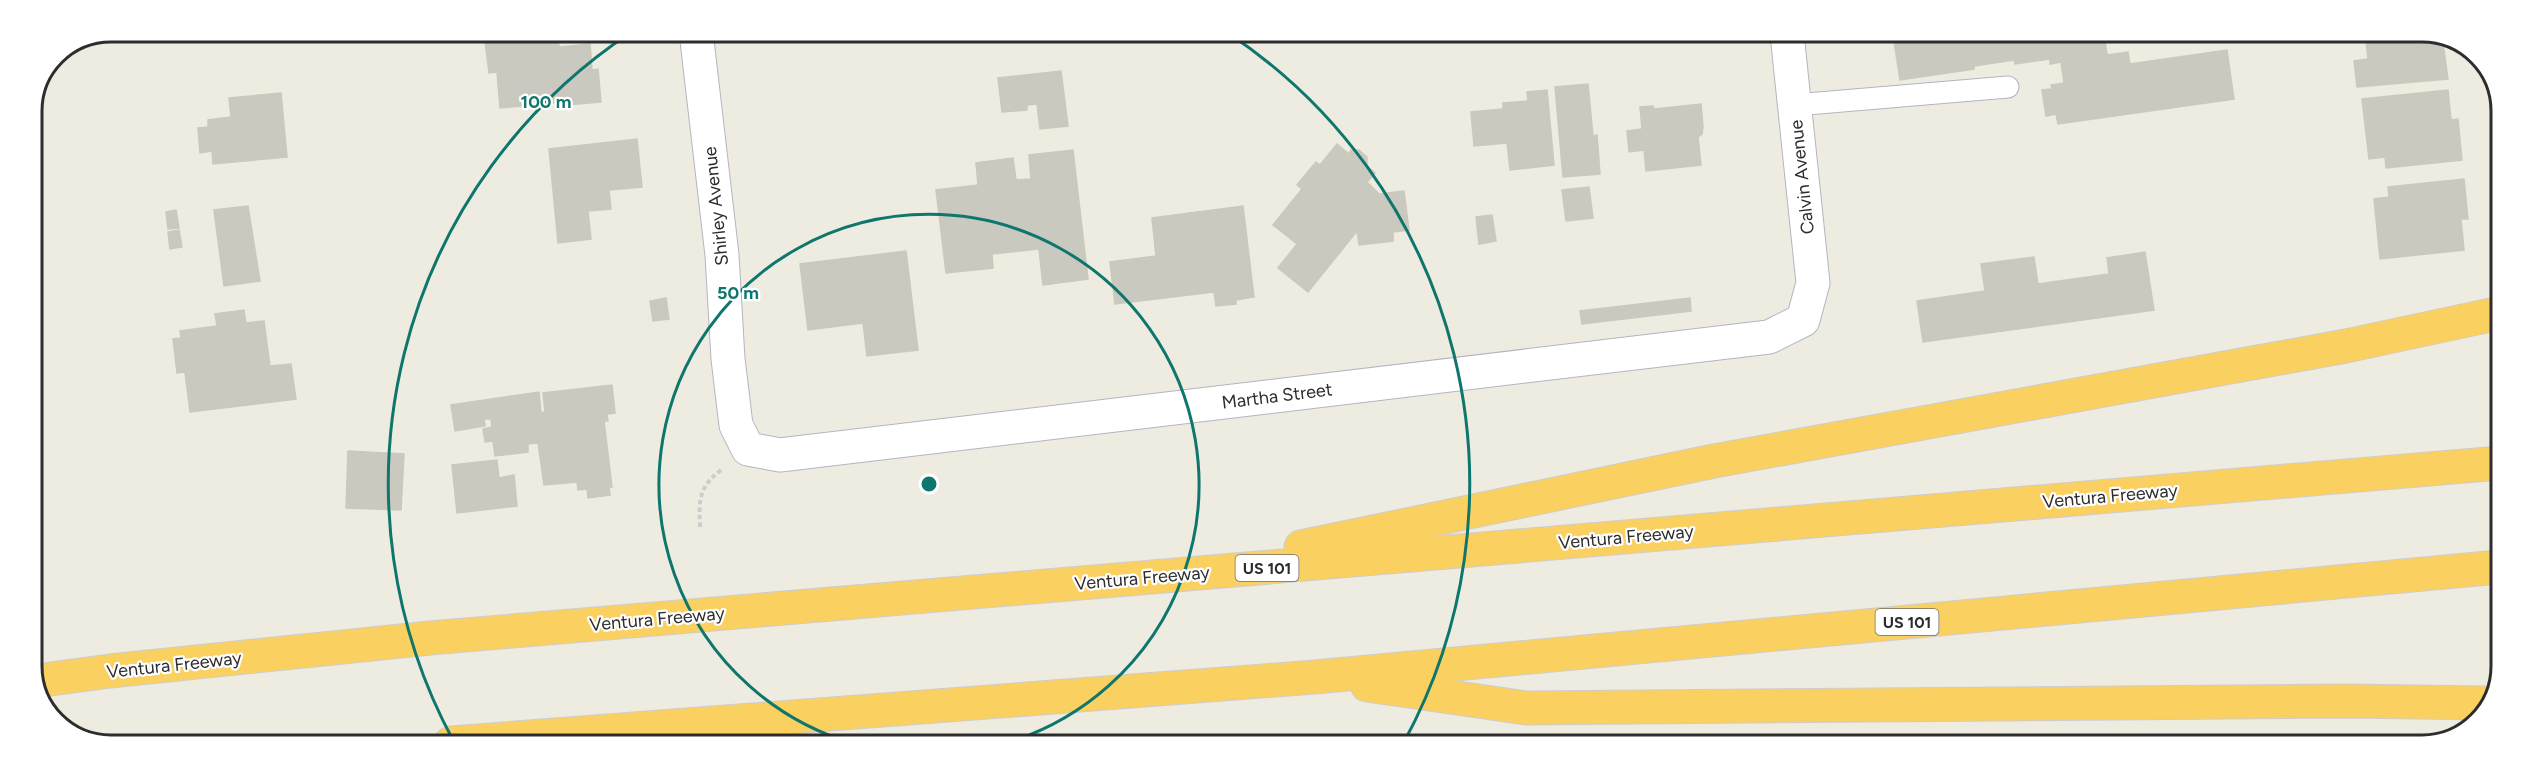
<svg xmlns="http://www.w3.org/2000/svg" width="2533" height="777" viewBox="0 0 2533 777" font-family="Figtree,sans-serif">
<rect width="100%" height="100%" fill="#eeece1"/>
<g fill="#cac9bf" stroke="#cac9ba" stroke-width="1.5">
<polygon points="484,32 558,32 559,47 590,44 592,70 598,69 601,102 566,105 566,102 500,108 497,72 489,73"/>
<polygon points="899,32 951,33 951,36 906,40"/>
<polygon points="1424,33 1442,33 1442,37 1425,39"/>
<polygon points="1902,34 1967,34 1967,37 1987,34 2104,34 2107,55 2128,52 2130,64 2227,50 2234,99 2058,124 2056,114 2046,116 2042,90 2052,89 2051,85 2064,83 2061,62 2050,64 2050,59 2015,64 2014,60 1974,66 1974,69 1900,80 1893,35"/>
<polygon points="2365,34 2443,34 2445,36 2442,36 2448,79 2357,87 2354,61 2368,59"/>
<polygon points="1061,71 1068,126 1040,129 1037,104 1027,105 1027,110 1002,112 998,78"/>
<polygon points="1588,84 1593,136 1597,135 1600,174 1563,177 1555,87"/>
<polygon points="1547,90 1554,165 1510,170 1507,143 1474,146 1471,112 1503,109 1503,103 1528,101 1527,92"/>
<polygon points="2448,90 2451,120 2458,119 2462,160 2386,168 2385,157 2369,159 2362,99"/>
<polygon points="281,93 287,157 213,164 212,151 200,153 198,128 208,127 208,120 231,117 229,98"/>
<polygon points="1701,104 1703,127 1702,134 1698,137 1701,165 1646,171 1644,150 1629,152 1627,131 1642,129 1640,107 1653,106 1654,109"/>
<polygon points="637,139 642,187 609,190 611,209 588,211 591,239 558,243 549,149"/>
<polygon points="1337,144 1349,154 1351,150 1359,150 1367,157 1367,166 1375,173 1367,182 1379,194 1404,191 1409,230 1393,232 1393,241 1359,245 1357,231 1308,292 1278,268 1297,244 1273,225 1302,189 1297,185 1316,162 1320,165"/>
<polygon points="1073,150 1088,279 1043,285 1039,249 992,254 993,268 946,273 936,190 978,185 976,163 1013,158 1016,180 1031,179 1029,155"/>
<polygon points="2464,179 2468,219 2461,219 2464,250 2380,259 2374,199 2389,197 2388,187"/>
<polygon points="1589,187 1593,218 1566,221 1562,190"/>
<polygon points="248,206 260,281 224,286 214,210"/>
<polygon points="1243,206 1254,297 1236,300 1236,304 1216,306 1214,292 1115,304 1110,262 1156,256 1152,218"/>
<polygon points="176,210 179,228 168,229 166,212"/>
<polygon points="1492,215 1496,241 1479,244 1476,217"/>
<polygon points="179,230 182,247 170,249 168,232"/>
<polygon points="906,251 918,350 867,356 863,323 808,330 800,264"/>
<polygon points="2145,252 2154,310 1923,342 1917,301 1985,291 1981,264 2034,257 2038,284 2109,274 2107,258"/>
<polygon points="666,298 669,319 653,321 650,301"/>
<polygon points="1690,298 1691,311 1582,324 1580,311"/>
<polygon points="244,310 246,323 264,321 270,366 291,364 296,399 190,412 185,372 177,373 173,339 181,338 180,331 217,326 215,314"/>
<polygon points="612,385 615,413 607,414 608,421 604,421 612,487 609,487 610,495 588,498 587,489 578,490 577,482 544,485 538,443 528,444 528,452 495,456 493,441 485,442 483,429 492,427 491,419 484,419 485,426 455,431 451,405 539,392 541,413 545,412 543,393"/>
<polygon points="348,451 404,454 401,510 346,508"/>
<polygon points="497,460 499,478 514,475 517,506 457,513 452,465"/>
</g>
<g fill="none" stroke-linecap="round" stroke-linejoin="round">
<defs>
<polyline id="lane" points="1795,105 2008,87"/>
<polyline id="street" points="696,32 722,255 728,359 736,425 748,449 780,455 1769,337 1803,320 1813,283 1787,34"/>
<g id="highway">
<polyline points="1301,547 1714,461 2346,346 2500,313"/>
<polyline points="36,681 110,671 430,638 2500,463"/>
<polyline points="1367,685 1526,708 2345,701 2488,703"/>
<polyline points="451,743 1315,677 2499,567"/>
</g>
</defs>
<use href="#lane" stroke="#b5b4c0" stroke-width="23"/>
<use href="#street" stroke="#b5b4c0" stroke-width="35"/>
<use href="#highway" stroke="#cdcdcd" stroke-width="35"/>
<path stroke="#cdcdcd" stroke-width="4" stroke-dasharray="4.5 3" stroke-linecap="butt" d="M700,527C699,500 698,488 721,470"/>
<use href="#lane" stroke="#fff" stroke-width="21"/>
<use href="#street" stroke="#fff" stroke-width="33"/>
<use href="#highway" stroke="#fad060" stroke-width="33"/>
</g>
<g fill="none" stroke="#0f766e" stroke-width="3">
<path d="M855 744A270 270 0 1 1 1003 744"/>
<path d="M454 742A541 541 0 0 1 630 33M1228 33A541 541 0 0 1 1404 742"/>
</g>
<g text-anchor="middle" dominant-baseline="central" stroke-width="4.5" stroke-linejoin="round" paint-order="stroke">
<g fill="#fff" stroke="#6c6c6c" stroke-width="1.5">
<rect x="1235.5" y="555" width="63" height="26" rx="4.5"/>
<rect x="1875.5" y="609" width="63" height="26" rx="4.5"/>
</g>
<g font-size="16" font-weight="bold" fill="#2d2d2d">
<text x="1267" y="568">US 101</text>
<text x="1907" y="622">US 101</text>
</g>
<g font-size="18" fill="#2d2d2d" stroke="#fff">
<text transform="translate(1802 177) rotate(-96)">Calvin Avenue</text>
<text transform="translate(716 206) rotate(-96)">Shirley Avenue</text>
<text transform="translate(1277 396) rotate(-7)">Martha Street</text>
<text transform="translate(2110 496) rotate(-5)">Ventura Freeway</text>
<text transform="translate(1626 537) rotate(-5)">Ventura Freeway</text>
<text transform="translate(1142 578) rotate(-5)">Ventura Freeway</text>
<text transform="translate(657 619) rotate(-5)">Ventura Freeway</text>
<text transform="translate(174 665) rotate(-6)">Ventura Freeway</text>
</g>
</g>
<path d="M0 0H2533V777H0ZM111 42H2422A69 69 0 0 1 2491 111V666A69 69 0 0 1 2422 735H111A69 69 0 0 1 42 666V111A69 69 0 0 1 111 42Z" fill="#fff" fill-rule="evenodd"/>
<path fill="none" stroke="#2d2d2d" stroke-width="3" d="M111 42H2422A69 69 0 0 1 2491 111V666A69 69 0 0 1 2422 735H111A69 69 0 0 1 42 666V111A69 69 0 0 1 111 42Z"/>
<circle cx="929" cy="484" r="9" fill="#0f766e" stroke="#fff" stroke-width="3"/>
<g font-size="18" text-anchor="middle" font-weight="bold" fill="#0f766e" stroke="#fff" stroke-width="4.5" stroke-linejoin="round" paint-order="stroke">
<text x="546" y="108">100 m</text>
<text x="738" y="299">50 m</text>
</g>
</svg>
